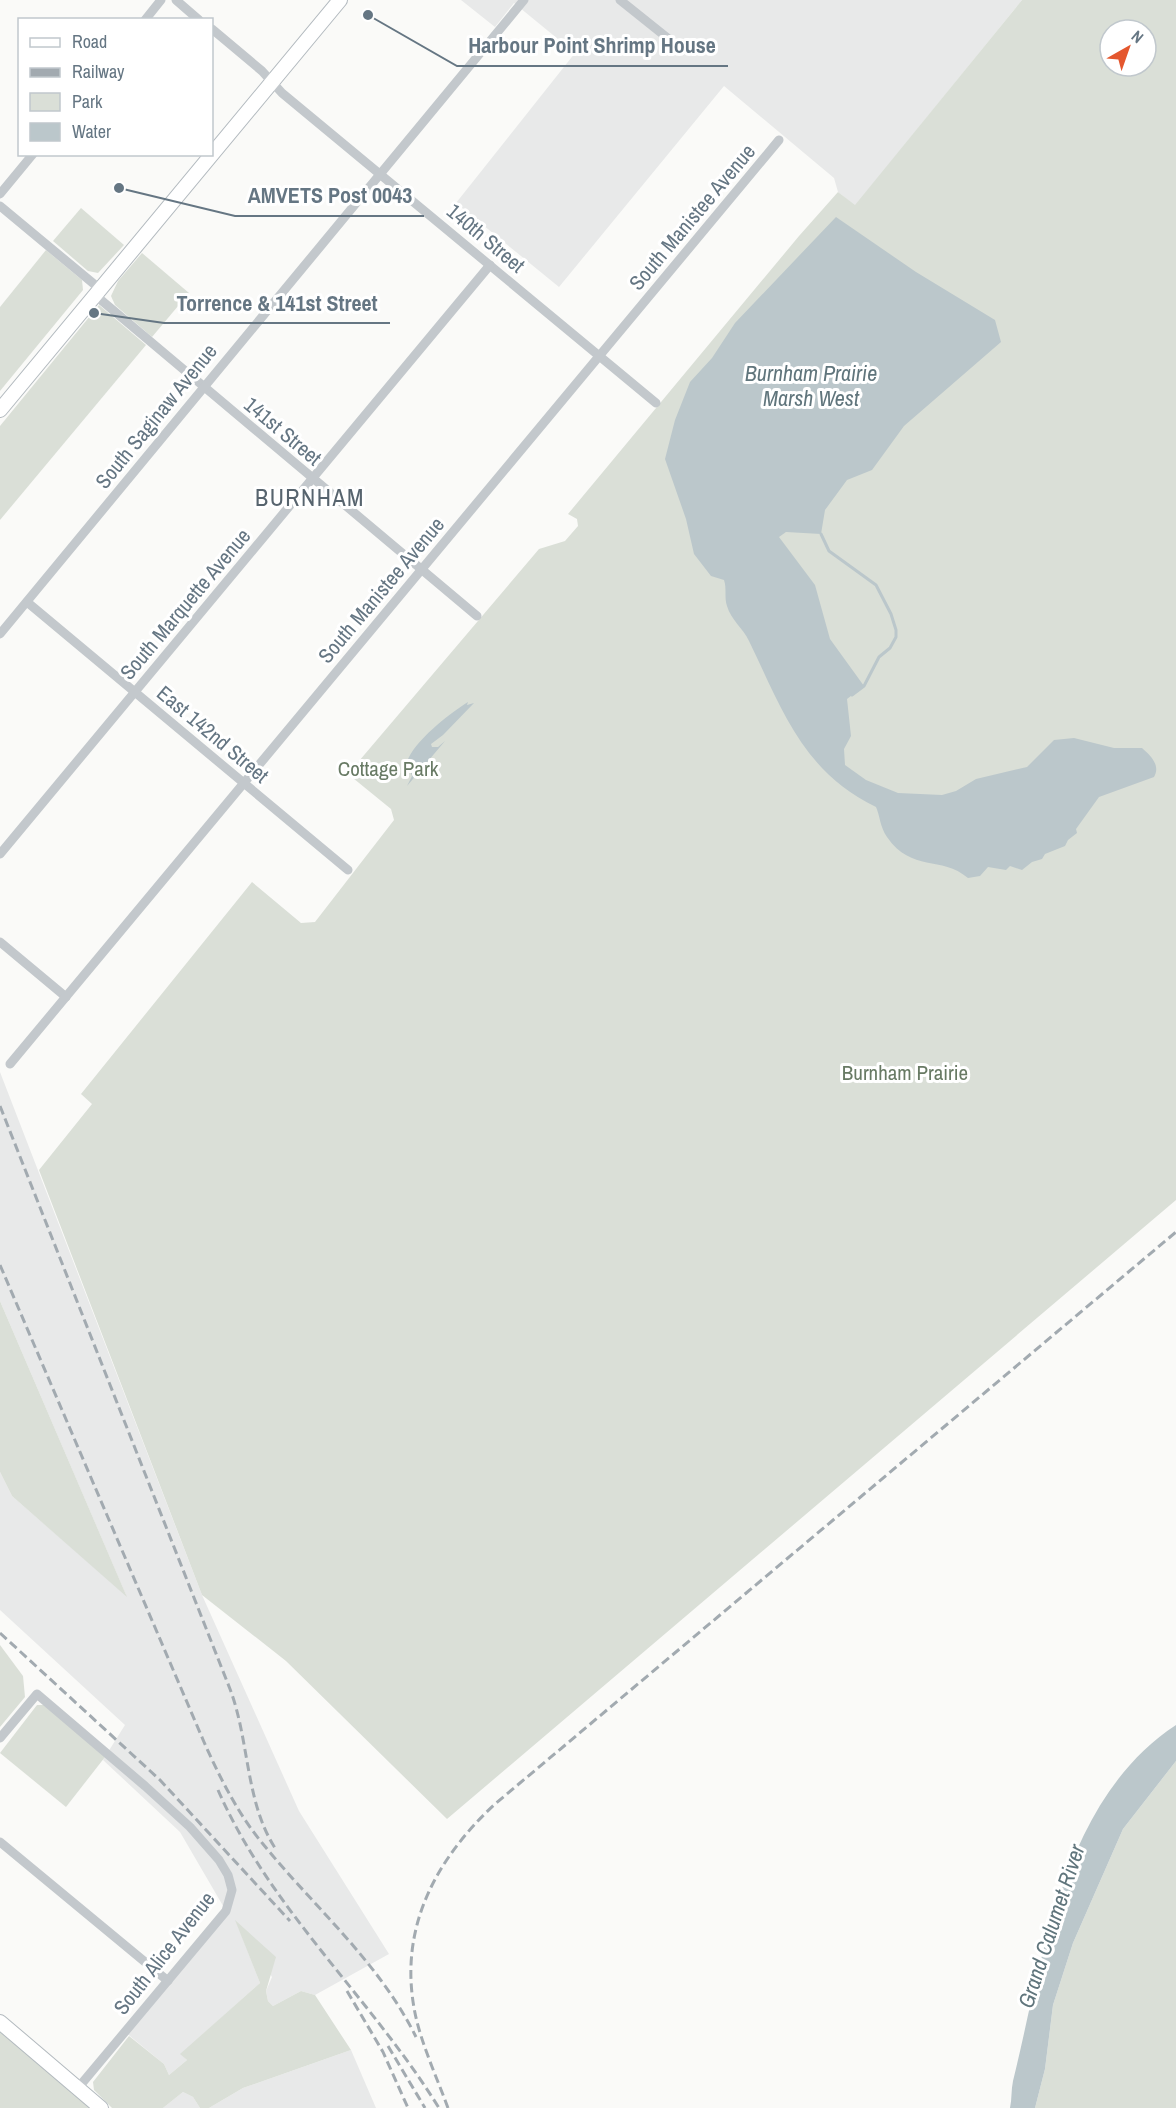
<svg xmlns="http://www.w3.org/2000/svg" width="1176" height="2108" viewBox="0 0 1176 2108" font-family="'Archivo Narrow',sans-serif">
<rect width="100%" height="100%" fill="#fafaf8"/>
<g fill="#e8e9e9">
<polygon points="461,0 1022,0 855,206 838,192 834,178 724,86 559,287 456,203 575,53 514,3 495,27"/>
<polygon points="0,1072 202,1595 299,1811 389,1954 315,1995 301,1991 273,2006 268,2001 266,1991 272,1977 236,1921 260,1983 181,2054 187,2060 169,2075 164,2064 125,2032 226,1911 180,1832 103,1760 125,1725 0,1610 0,1472 12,1496 126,1595 0,1301"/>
<polygon points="351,2050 376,2108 209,2108 243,2088"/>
<polygon points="183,2092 193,2097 200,2108 163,2108"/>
</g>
<g fill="#dadfd7" fill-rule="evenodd">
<path d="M1022,0H1176V1200L447,1819L286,1661L202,1595L39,1170L92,1104L81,1094L252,882L301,923L315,922L394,820L391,809L348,774L539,549L565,541L578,526L577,519L568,514L799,236L838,192L855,205ZM1110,30H1146V66H1110Z"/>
<polygon points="81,208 124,245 98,273 88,271 53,241"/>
<polygon points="46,250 82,280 83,290 0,391 0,307"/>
<polygon points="142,253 189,293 152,337 115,305 111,296 118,281"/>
<polygon points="99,305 146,345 0,520 0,426"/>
<polygon points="0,1301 127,1597 12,1496 0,1472"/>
<polygon points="0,1645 23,1676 25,1697 0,1727"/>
<polygon points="37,1705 45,1705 105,1757 66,1807 0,1753"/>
<polygon points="1176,1761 1176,2108 1035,2108 1045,2069 1053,2005 1073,1943 1123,1829"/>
<polygon points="235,1920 276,1957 266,1991 268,2001 273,2006 301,1991 315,1995 351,2050 243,2088 209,2108 200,2108 193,2097 183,2092 163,2108 112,2108 94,2090 93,2082 129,2036 164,2064 169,2075 187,2060 180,2054 260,1983"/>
<polygon points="0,2031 93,2108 0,2108"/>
</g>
<g fill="#bbc7cb">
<path d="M836,217L916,272L995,320L1001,342L904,426L872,470L847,480L825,510L821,534L786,532L779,537L815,585L830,639L864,686L847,699L851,736L844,749L845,765L866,780L898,793L942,795L956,791L976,779L1027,767L1054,740L1074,738L1114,748H1142C1150,755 1161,765 1154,777L1099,797L1076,829L1077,833L1068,840L1065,846L1045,854L1042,859L1032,862L1022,870L1010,866L1006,870L988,867L980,876L968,878C941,855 912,873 887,837C880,827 880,816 876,807C802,771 782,709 749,641C743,628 731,620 727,606C724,597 727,589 724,580L711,576L694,554L686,519L665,459L675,420L690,382L712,358L735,323Z"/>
<path d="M468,702L467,705L474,703L443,735L431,744L432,747H438L445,741L407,786L412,776L407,762C413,742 450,713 468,702Z"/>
<path d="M1176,1725V1761L1123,1829L1073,1943L1053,2005L1045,2069L1035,2108H1010C1012,2099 1011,2090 1013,2081C1043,1959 1062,1800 1176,1725Z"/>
</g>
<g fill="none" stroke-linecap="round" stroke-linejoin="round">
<polyline stroke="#bbc7cb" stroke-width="3" points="821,534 829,551 876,585 891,614 896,630 896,637 890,648 879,657 864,686 852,695"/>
<defs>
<g id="secondary">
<polyline points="0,410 340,0"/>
<polyline points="0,2022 101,2108"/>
</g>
</defs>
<use href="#secondary" stroke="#b3babf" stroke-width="16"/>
<g stroke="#c3c8cc" stroke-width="9">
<polyline points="176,0 199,20"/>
<polyline points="620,0 670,40"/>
<polyline points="145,20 161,0"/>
<polyline points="212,29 262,71 282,93 656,403"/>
<polyline points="0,194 33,154"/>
<polyline points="0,206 100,289"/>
<polyline points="95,295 477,616"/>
<polyline points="27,602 348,870"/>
<polyline points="0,634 524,0"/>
<polyline points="0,854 490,265"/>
<polyline points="0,942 66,997"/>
<polyline points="10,1064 779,140"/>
<polyline points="0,1738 37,1694 145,1786 190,1827 219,1860 228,1875 232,1890 226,1911 78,2088"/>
<polyline points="0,1842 168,1981"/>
</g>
<use href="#secondary" stroke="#fff" stroke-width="14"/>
<g stroke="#a2aab0" stroke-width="3" stroke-dasharray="9 4.5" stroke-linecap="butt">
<path d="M0,1106L230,1689C250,1742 245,1804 277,1851"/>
<path d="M0,1265L204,1742C220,1778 238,1814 263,1844C315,1908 379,1962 416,2037"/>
<polyline points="0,1633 160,1780 290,1921"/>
<path d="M218,1790C270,1909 371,1998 439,2108"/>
<polyline points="347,1991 383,2052 408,2108"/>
<polyline points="388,2046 425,2108"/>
<path d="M448,2108C437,2078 421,2043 415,2013C398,1929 435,1860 495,1804L1176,1232"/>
</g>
</g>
<g text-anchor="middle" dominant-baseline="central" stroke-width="6" stroke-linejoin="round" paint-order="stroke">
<g font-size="21" fill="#657683" stroke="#fff">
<text transform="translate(692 217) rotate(-50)">South Manistee Avenue</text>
<text transform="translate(486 238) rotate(40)">140th Street</text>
<text transform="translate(156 416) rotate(-51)">South Saginaw Avenue</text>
<text transform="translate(283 431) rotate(40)">141st Street</text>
<text transform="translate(381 590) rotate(-50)">South Manistee Avenue</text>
<text transform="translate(185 604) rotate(-50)">South Marquette Avenue</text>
<text transform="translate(213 734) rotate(40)">East 142nd Street</text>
<text transform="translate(164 1953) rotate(-52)">South Alice Avenue</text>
</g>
<g font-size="21" fill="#687a64" stroke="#fff">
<text x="388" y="768">Cottage Park</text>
<text x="905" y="1072">Burnham Prairie</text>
</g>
<g font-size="22" font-style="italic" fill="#60757c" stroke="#fff">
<text x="811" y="373">Burnham Prairie<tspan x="811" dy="25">Marsh West</tspan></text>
<text transform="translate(1051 1926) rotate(-72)">Grand Calumet River</text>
</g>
<g font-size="24" letter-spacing="1.5" fill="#57646e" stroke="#fff">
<text x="310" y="497">BURNHAM</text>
</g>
</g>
<path fill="none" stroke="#657683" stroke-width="2" d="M368 15L457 66H728M119 188L235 216H424M94 313L164 323H390"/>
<g fill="#657683" stroke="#fff" stroke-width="2">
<circle cx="368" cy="15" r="6"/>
<circle cx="119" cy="188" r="6"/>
<circle cx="94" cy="313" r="6"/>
</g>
<g font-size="22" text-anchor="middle" font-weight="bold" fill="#657683" stroke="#fff" stroke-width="6" stroke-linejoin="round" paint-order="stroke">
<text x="592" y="53">Harbour Point Shrimp House</text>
<text x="330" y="203">AMVETS Post 0043</text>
<text x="277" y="311">Torrence &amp; 141st Street</text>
</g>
<rect x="18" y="18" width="195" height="138" fill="#ffffff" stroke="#c1c8cd" stroke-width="1.5"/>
<rect x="30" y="38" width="30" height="9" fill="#ffffff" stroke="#c1c8cd" stroke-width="1.5"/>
<text x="72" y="48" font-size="18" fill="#657683">Road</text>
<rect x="30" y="68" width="30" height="9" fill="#a2aab0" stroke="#c1c8cd" stroke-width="1.5"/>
<text x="72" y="78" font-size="18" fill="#657683">Railway</text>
<rect x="30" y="93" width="30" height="18" fill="#dadfd7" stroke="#c1c8cd" stroke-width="1.5"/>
<text x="72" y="108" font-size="18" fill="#657683">Park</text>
<rect x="30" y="123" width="30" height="18" fill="#bbc7cb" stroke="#c1c8cd" stroke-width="1.5"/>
<text x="72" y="138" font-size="18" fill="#657683">Water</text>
<g transform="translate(1128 48) rotate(40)"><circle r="28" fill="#ffffff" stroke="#c1c8cd" stroke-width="1.5"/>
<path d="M0-4.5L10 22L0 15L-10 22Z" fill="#e4572e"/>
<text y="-9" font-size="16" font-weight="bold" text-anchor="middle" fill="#657683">N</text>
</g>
</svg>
